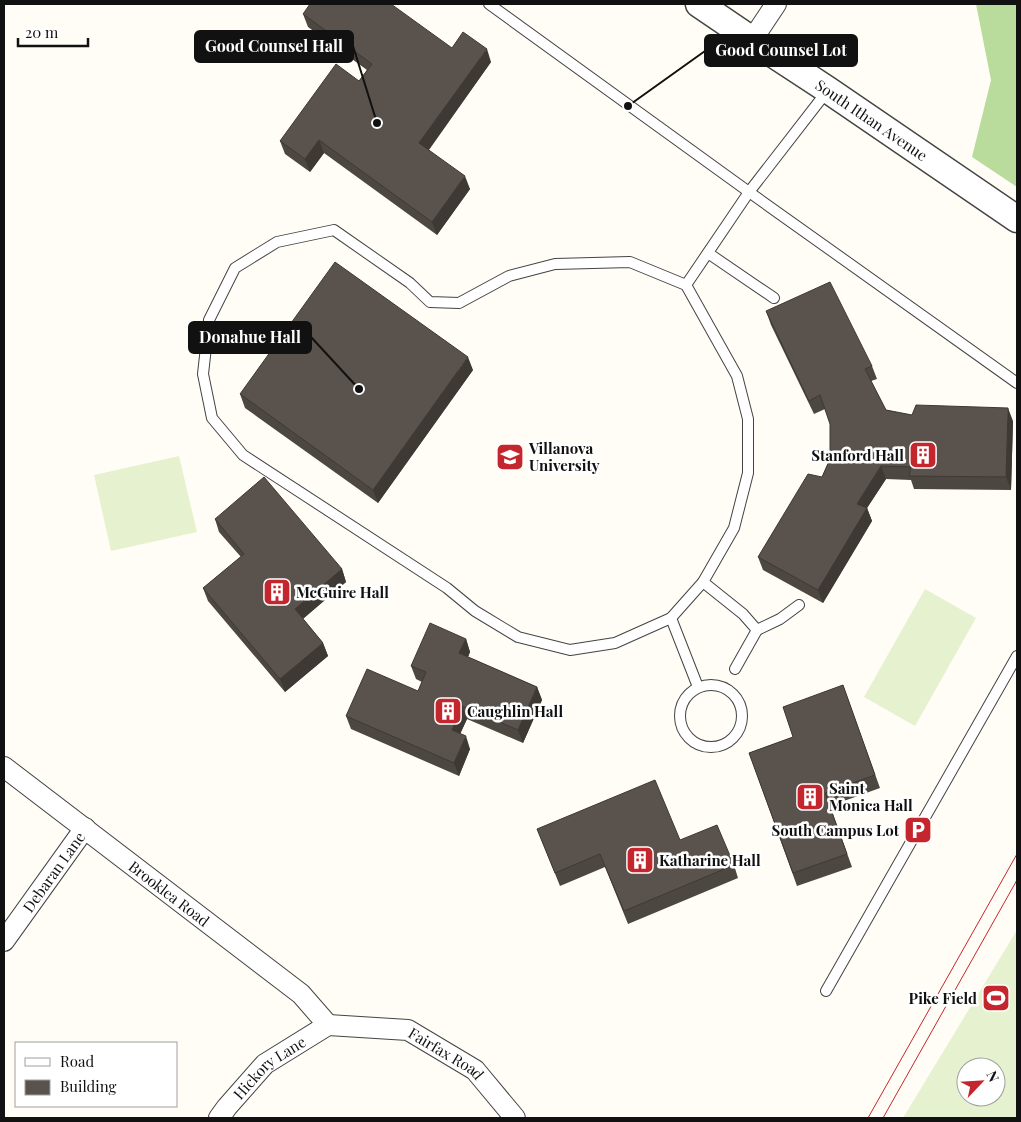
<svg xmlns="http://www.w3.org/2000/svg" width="1021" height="1122" viewBox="0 0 1021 1122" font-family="'Playfair Display',serif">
<rect width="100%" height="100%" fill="#fffdf5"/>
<polygon fill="#b9dc9c" points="976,4 1017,4 1017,187 972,157 991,80"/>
<g fill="#e6f2cf" fill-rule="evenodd">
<polygon points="179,456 197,532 111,551 94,475"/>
<polygon points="925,589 976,618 915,726 864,697"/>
<path d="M1017,930V1118H903ZM966,1067H996V1097H966Z"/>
</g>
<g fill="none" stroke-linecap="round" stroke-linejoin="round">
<defs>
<g id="service">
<polyline points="489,4 749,192 1017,383"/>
<polygon points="334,230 410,283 430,302 459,303 509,276 555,264 630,262 686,285 737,376 748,419 748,473 734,528 703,582 671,618 615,643 570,650 518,637 475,611 447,588 243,455 212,418 203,374 209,320 235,268 277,242"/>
<polyline points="708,253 774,298"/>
<polyline points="686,285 749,192 828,90"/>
<polyline points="703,582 743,614 757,630 735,669"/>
<polyline points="671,618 698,687"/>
<polyline points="757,630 780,619 799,605"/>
<circle cx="711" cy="716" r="31"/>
<polyline points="826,991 1017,656"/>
</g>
<g id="minor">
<polyline points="752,40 776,4"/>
<path id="s1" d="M4,767L301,994L328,1025"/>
<path id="s2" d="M4,941L85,828"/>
<path id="s3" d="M328,1025L408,1030L475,1070L515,1118"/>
<path id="s4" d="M219,1118L227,1107L265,1064L328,1025"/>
</g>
<g id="tertiary">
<path id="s5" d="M699,4L752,40L828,90L1017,219"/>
</g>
</defs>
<use href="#service" stroke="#444" stroke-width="12"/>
<use href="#minor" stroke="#444" stroke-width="22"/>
<use href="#tertiary" stroke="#444" stroke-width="29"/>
<use href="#service" stroke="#fff" stroke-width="10"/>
<use href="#minor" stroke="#fff" stroke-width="20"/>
<use href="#tertiary" stroke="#fff" stroke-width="26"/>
<g stroke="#c4262e" stroke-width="1">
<polyline points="868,1118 1017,854"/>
<polyline points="883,1118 1017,880"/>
</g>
</g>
<g fill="#4d4742">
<polygon points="303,14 452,48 491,62 429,150 470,189 437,235 324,153 310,172 285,154 280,141 359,81 367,70 308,27"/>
<polygon points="766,311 872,366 877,379 871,381 886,410 912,415 1013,421 1011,490 914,489 911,480 886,479 867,508 872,521 823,603 763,570 758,557 822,477 830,459 830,424 825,409 814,414 771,325"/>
<polygon points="473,370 378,503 245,408 240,394"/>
<polygon points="215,519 342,569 346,582 303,619 323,643 328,656 285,692 208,601 203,588 241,557 219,532"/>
<polygon points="466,639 470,652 468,657 537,687 542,700 523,743 467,719 460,734 470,749 459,776 351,729 346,716 418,691 422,682 416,679 411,666"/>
<polygon points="843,685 880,788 830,806 852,867 797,886 749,753 793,737"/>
<polygon points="537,829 680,840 734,865 738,878 628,924 605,867 560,886"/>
</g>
<g fill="#3f3936">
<polygon points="487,49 491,62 424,156 419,143"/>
<polygon points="319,140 324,153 310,172 305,159"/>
<polygon points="465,176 470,189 437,235 432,222"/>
<polygon points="468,357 473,370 378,503 373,490"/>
<polygon points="1008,408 1013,421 1011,490 1006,477"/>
<polygon points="881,466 886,479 867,508 872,521 823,603 818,590 857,504"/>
<polygon points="342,569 346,582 299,622 295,609"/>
<polygon points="466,639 470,652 464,666 459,653"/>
<polygon points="323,643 328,656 285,692 280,679"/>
<polygon points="537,687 542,700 523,743 518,730"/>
<polygon points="462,706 467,719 456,743 452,730"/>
<polygon points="466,736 470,749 459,776 454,763"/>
</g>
<g fill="#5a524d" stroke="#3f3936">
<polygon points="310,4 391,4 452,48 463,32 487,49 419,143 465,176 432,222 319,140 305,159 280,141 336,64 359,81 372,64 303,14"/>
<polygon points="335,262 468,357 373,490 240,394"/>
<polygon points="830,282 872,366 865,369 886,410 912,415 916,405 1008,408 1006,477 909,476 911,467 881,466 857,504 867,508 818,590 758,557 808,474 822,477 830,459 830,424 820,395 809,401 766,311"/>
<polygon points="264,477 342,569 295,609 323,643 280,679 203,588 244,554 215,519"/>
<polygon points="430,623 466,639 459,653 537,687 518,730 462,706 452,730 466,736 454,763 346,716 367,669 418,691 426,672 411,666"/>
<polygon points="843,685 875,775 825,793 847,854 793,873 749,753 793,737 783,707"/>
<polygon points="655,780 680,840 717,825 734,865 624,911 600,854 555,873 537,829"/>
</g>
<defs>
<symbol id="building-square" viewBox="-11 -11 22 22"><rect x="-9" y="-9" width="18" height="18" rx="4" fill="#c4262e" stroke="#fff"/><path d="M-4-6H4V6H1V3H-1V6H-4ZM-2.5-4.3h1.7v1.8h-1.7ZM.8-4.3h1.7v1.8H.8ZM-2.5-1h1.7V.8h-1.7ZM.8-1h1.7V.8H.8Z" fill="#fff"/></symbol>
<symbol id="university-square" viewBox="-11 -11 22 22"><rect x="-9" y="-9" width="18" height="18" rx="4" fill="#c4262e" stroke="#fff"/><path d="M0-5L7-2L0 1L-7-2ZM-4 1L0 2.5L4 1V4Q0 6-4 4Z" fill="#fff"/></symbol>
<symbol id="parking-square" viewBox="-11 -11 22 22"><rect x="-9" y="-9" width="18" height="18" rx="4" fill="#c4262e" stroke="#fff"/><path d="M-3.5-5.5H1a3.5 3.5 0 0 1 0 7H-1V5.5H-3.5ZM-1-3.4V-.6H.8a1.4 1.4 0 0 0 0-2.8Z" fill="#fff"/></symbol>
<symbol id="stadium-square" viewBox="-11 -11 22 22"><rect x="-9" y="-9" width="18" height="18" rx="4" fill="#c4262e" stroke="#fff"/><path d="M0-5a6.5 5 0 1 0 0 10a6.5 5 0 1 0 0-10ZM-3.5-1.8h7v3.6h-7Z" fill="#fff"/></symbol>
</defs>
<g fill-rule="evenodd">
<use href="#building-square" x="907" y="439" width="32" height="32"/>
<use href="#university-square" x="494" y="441" width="32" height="32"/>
<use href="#building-square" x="261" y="576" width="32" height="32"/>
<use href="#building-square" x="432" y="695" width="32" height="32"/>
<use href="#building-square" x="794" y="781" width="32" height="32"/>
<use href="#parking-square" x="902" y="814" width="32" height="32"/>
<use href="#building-square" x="624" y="844" width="32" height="32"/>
<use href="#stadium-square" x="980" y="982" width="32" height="32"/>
</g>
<g text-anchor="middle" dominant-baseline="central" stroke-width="5" stroke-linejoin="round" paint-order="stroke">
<g font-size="15" fill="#111" stroke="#fff">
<text stroke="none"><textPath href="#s5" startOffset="208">South Ithan Avenue</textPath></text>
<text stroke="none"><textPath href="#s2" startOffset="85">Debaran Lane</textPath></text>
<text stroke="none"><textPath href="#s1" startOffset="208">Brooklea Road</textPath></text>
<text stroke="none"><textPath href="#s3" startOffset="125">Fairfax Road</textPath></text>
<text stroke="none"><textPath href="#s4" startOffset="72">Hickory Lane</textPath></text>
</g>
<g font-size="15" font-weight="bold" fill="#111" stroke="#fff" text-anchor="start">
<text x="529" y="448">Villanova<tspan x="529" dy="17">University</tspan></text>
<text x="904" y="455" text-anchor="end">Stanford Hall</text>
<text x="296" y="592">McGuire Hall</text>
<text x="467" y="711">Caughlin Hall</text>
<text x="829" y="788">Saint<tspan x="829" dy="17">Monica Hall</tspan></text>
<text x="899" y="830" text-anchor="end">South Campus Lot</text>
<text x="659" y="860">Katharine Hall</text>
<text x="977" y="998" text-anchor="end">Pike Field</text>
</g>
</g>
<path fill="none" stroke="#111" stroke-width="2" d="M377 123L353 46M628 106L705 51M359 389L311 337"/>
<g fill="#111" stroke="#fff" stroke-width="2">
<circle cx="377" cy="123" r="5"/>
<circle cx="628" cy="106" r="5"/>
<circle cx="359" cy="389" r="5"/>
</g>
<g fill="#111" stroke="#111" stroke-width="2">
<rect x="195" y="31" width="158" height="31" rx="5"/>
<rect x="705" y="35" width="152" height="31" rx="5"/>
<rect x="189" y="322" width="122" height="31" rx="5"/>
</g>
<g font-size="16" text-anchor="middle" font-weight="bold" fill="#fff">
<text x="274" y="52">Good Counsel Hall</text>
<text x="781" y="56">Good Counsel Lot</text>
<text x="250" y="343">Donahue Hall</text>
</g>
<rect width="1021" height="1122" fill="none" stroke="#111111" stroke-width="10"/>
<rect x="15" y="1042" width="162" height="65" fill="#ffffff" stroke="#a0a0a0"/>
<rect x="25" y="1058" width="25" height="8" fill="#ffffff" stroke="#a0a0a0"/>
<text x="60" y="1067" font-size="15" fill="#111111">Road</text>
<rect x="25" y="1080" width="25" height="15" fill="#5a524d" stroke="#a0a0a0"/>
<text x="60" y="1092" font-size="15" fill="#111111">Building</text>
<g transform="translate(981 1082) rotate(65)"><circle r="24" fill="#ffffff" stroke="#a0a0a0"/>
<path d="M0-4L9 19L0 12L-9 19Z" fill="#c4262e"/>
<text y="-8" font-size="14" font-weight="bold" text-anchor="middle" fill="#111111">N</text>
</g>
<path d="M18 38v8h70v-8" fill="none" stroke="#111111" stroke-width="2.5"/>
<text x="25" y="38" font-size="15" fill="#111111" stroke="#ffffff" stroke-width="4" paint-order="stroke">20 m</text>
</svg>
